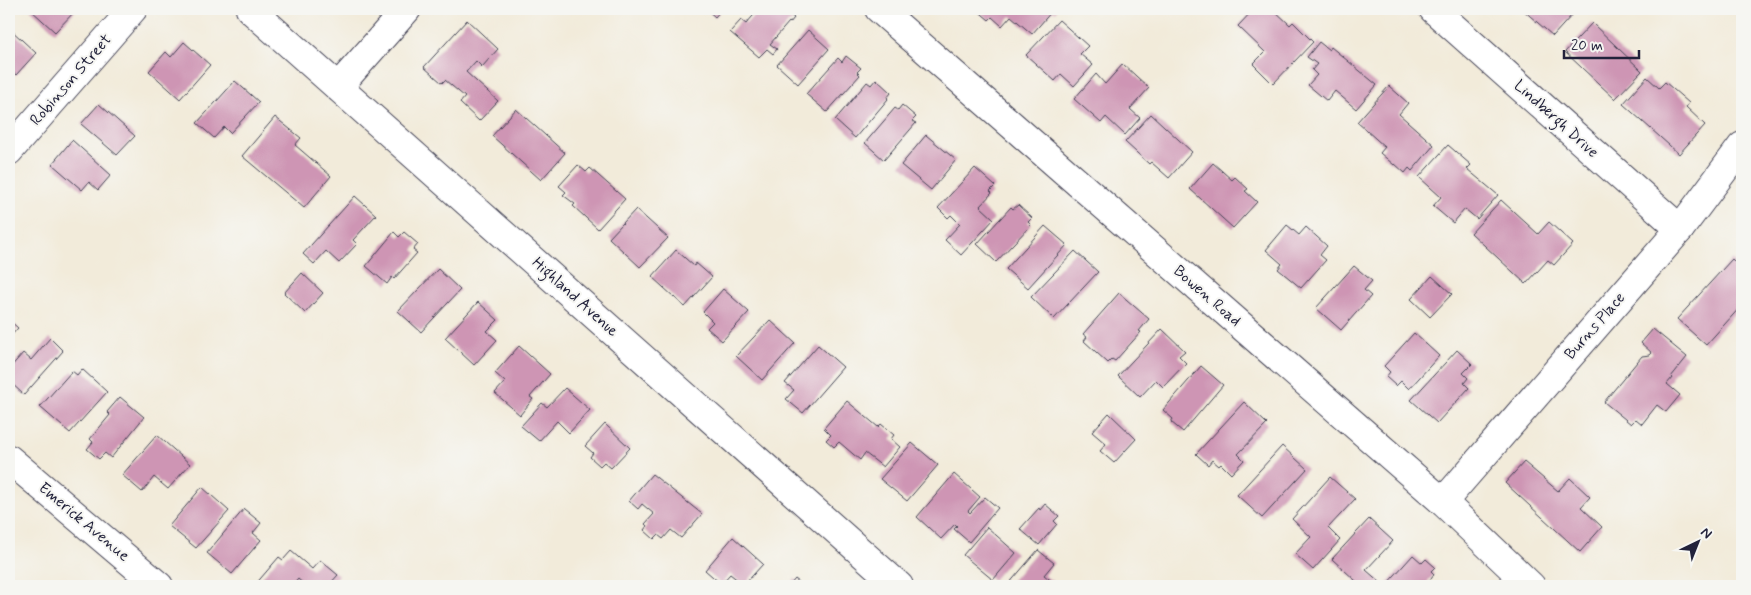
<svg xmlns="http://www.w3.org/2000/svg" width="1751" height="595" viewBox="0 0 1751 595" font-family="Mynerve,sans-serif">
<rect width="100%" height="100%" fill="#f6f6f2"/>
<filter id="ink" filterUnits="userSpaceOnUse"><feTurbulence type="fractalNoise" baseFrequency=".02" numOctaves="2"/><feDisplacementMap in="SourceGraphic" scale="10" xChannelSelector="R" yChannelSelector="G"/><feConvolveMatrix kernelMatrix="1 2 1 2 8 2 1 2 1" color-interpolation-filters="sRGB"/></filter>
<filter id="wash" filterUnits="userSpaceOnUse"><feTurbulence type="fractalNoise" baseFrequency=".0096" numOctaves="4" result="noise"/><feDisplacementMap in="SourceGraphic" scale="20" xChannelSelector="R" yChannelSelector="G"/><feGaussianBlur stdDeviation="1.12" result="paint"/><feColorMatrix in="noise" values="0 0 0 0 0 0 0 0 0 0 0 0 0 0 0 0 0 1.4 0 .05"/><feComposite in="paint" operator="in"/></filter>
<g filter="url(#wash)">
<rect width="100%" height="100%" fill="#f2ebda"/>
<g id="blocks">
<g fill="#ce95b4">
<polygon points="30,9 77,9 55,32"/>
<polygon points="706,9 722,9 715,17"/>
<polygon points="759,9 784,9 794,18 790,23 789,22 770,44 777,49 773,54 767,49 759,57 730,32 741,20 746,24"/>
<polygon points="976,9 1057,9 1055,12 1053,10 1032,34 1011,16 1002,26 992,17 989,20"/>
<polygon points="1254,9 1273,9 1290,25 1293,22 1313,42 1273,84 1253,64 1265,52 1238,26"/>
<polygon points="1522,9 1565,9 1572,15 1553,36"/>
<polygon points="467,20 498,49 482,67 476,61 466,72 498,101 479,121 460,103 465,97 445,80 442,83 424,67"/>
<polygon points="1059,20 1088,46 1080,54 1093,65 1074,86 1061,74 1055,81 1026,55"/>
<polygon points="1592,23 1642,71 1615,99 1565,52"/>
<polygon points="9,28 36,53 16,75 9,69"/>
<polygon points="808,30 829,49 798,84 777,65"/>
<polygon points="184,42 210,65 180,99 149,71 166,52 171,57"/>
<polygon points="1319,42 1329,50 1331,47 1377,85 1356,109 1335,91 1327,101 1308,85 1317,75 1312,70 1317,64 1307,57"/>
<polygon points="846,56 861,68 857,72 860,75 827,112 806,94 838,58 842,62"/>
<polygon points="1123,64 1149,88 1130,109 1140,118 1125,135 1106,117 1101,123 1074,99 1096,74 1105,84"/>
<polygon points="1647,77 1659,88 1665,82 1689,103 1686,107 1705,125 1679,154 1623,104"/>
<polygon points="876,79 891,93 887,98 888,99 855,138 835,120 867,82 871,85"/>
<polygon points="235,81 259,102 230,133 224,127 214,138 197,123"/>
<polygon points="1389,86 1408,103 1399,114 1434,145 1412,171 1409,168 1405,173 1395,164 1394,165 1380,153 1385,147 1357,122"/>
<polygon points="99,104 135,136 117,155 81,124"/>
<polygon points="902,105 916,117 912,121 916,123 884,160 865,143 895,108 898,110"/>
<polygon points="516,109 565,153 541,180 492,136"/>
<polygon points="1151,114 1192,152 1169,178 1151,162 1149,164 1125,142"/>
<polygon points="275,117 301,138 295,145 331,176 304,208 242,156"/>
<polygon points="926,135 956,160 931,190 901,165"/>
<polygon points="72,140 111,175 98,190 89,182 82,190 52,164"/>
<polygon points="1448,145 1471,165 1467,169 1498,195 1477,219 1465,209 1453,223 1433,206 1441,197 1419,177"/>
<polygon points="1213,163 1232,180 1235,177 1248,189 1245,191 1257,202 1233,228 1190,189"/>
<polygon points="578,165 586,172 590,168 625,199 598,229 573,206 575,204 563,195 566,192 559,186"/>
<polygon points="975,168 995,186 990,191 992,193 980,206 994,219 961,255 945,240 960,224 951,215 948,218 938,208"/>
<polygon points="355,196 376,215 353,240 357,244 339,263 326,251 314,264 303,254"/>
<polygon points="1501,200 1538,234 1549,222 1573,244 1554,265 1548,260 1526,284 1471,233"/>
<polygon points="1018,205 1032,218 1028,222 1031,225 996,262 977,244 1011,207 1013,209"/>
<polygon points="636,209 668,238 640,267 609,238"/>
<polygon points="1287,225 1299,235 1306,227 1327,246 1320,255 1326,260 1301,288 1278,269 1282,264 1266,250"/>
<polygon points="1045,226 1067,245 1028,288 1006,269"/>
<polygon points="394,232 399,237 404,232 418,244 413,250 417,253 394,279 392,277 387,284 366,266"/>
<polygon points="676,250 694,266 696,263 712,277 685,307 652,277"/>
<polygon points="1075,251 1098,272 1054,319 1031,297"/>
<polygon points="1732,259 1742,269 1742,305 1706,345 1677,319"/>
<polygon points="1354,266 1372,281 1364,290 1371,296 1341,330 1316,308"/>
<polygon points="438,269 460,290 421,332 398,311"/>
<polygon points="302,273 323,293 305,313 284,293"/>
<polygon points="1432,276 1452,294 1430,317 1411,299"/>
<polygon points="723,289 749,312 722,341 707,328 713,322 703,312"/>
<polygon points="1119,293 1149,319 1139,331 1141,332 1115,361 1112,359 1108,363 1084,341 1087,337 1083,334"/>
<polygon points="478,302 498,320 487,331 497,340 474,365 445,338"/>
<polygon points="9,320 18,328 9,338"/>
<polygon points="770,320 795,343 762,380 736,356"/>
<polygon points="1162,329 1185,351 1179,356 1186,363 1163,387 1156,380 1140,397 1118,376"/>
<polygon points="1653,329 1687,357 1671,377 1672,378 1667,384 1680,395 1666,412 1657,405 1642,424 1636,419 1631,424 1604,402 1642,356 1650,355 1652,353 1641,343"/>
<polygon points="1414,333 1439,356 1409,389 1401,381 1396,386 1386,377 1390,372 1384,366"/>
<polygon points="50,338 63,351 24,395 9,381 9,369 23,353 31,360"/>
<polygon points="818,345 843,367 803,413 786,399 794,390 785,383"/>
<polygon points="519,346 550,374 530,397 533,399 520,415 495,393 505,382 495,373"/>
<polygon points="1457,350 1472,364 1463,373 1468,378 1464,383 1469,388 1437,423 1411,400"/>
<polygon points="1201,366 1223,385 1183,432 1171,422 1173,419 1163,410"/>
<polygon points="82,369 107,392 70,433 40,407 72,371 77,375"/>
<polygon points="565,388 590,410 569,433 557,421 539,441 521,426 542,403 547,407"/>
<polygon points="120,397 144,417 111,458 105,453 99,459 87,449 93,442 90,439 110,415 107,412"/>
<polygon points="847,401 878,427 881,424 894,435 891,439 900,447 883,467 865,453 860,460 839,442 834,447 826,440 831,435 824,428"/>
<polygon points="1244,402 1267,424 1238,454 1244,460 1231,474 1221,464 1219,466 1212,460 1208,465 1196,454"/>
<polygon points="1109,413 1136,439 1114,463 1100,451 1106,444 1092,432"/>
<polygon points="605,424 630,448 611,468 604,462 600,466 590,457 593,453 585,446"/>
<polygon points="157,435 190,464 168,489 154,477 142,492 122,475"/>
<polygon points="912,443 938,465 907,501 880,479"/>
<polygon points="1282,446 1307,469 1262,518 1237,495"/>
<polygon points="1524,462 1558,491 1570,478 1590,497 1581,507 1602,527 1580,552 1505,483"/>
<polygon points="652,474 702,514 681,538 671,530 663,539 658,535 654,539 644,530 647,526 645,524 654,514 642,504 638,509 629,501"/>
<polygon points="954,474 980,497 968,511 970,513 985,497 998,508 969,542 954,529 957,526 955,524 941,539 917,517"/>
<polygon points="1330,477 1355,499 1328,528 1340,540 1313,570 1295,554 1311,537 1292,519"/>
<polygon points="202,487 229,511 196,548 169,526"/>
<polygon points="1045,504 1059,516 1054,521 1057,524 1039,545 1020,529 1039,508 1040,510"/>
<polygon points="244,509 261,523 253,533 261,540 232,574 207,553"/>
<polygon points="1369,519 1393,541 1366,570 1381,583 1379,586 1350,586 1356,581 1332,559"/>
<polygon points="987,527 1016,553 993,580 963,555"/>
<polygon points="733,537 763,564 744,585 730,574 721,584 705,570"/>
<polygon points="1038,550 1054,563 1044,575 1058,586 1007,586"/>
<polygon points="291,551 312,569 320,560 338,575 328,586 306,586 298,579 292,586 254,586 279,557 283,560"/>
<polygon points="1413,555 1422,563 1426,559 1435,567 1431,571 1434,574 1425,586 1385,586"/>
<polygon points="795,579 804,586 789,586"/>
</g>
</g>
</g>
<g filter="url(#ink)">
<use href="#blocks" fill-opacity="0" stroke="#414053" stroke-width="1"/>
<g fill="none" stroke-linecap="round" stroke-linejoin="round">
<defs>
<g id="minor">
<polyline points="250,9 899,586"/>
<polyline points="879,9 1443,502 1531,586"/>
<polyline points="1433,9 1680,229"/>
<polyline points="338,87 407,9"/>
<polyline points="9,151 133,9"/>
<polyline points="9,459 159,586"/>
<polyline points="1443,502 1680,229 1742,146"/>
</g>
</defs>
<use href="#minor" stroke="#414053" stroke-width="30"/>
<use href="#minor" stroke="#fff" stroke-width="28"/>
</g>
</g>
<g text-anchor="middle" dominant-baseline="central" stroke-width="4" stroke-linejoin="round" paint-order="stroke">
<g font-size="16" fill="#22223b" stroke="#f6f6f2">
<text transform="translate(71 80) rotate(-49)">Robinson Street</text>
<text transform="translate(1556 119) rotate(42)">Lindbergh Drive</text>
<text transform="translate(1207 296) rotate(41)">Bowen Road</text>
<text transform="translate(575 297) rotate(42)">Highland Avenue</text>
<text transform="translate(1595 326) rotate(-49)">Burns Place</text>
<text transform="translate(84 522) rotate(40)">Emerick Avenue</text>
</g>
</g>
<rect width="1751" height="595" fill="none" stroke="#f6f6f2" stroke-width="30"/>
<g transform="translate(1698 542) rotate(43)" stroke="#f6f6f2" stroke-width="4" paint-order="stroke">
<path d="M0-4L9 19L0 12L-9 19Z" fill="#22223b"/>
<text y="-8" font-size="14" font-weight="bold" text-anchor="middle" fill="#22223b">N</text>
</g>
<path d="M1564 50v8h75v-8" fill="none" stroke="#22223b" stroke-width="2.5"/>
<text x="1571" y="50" font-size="15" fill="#22223b" stroke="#f6f6f2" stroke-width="4" paint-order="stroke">20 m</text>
</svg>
